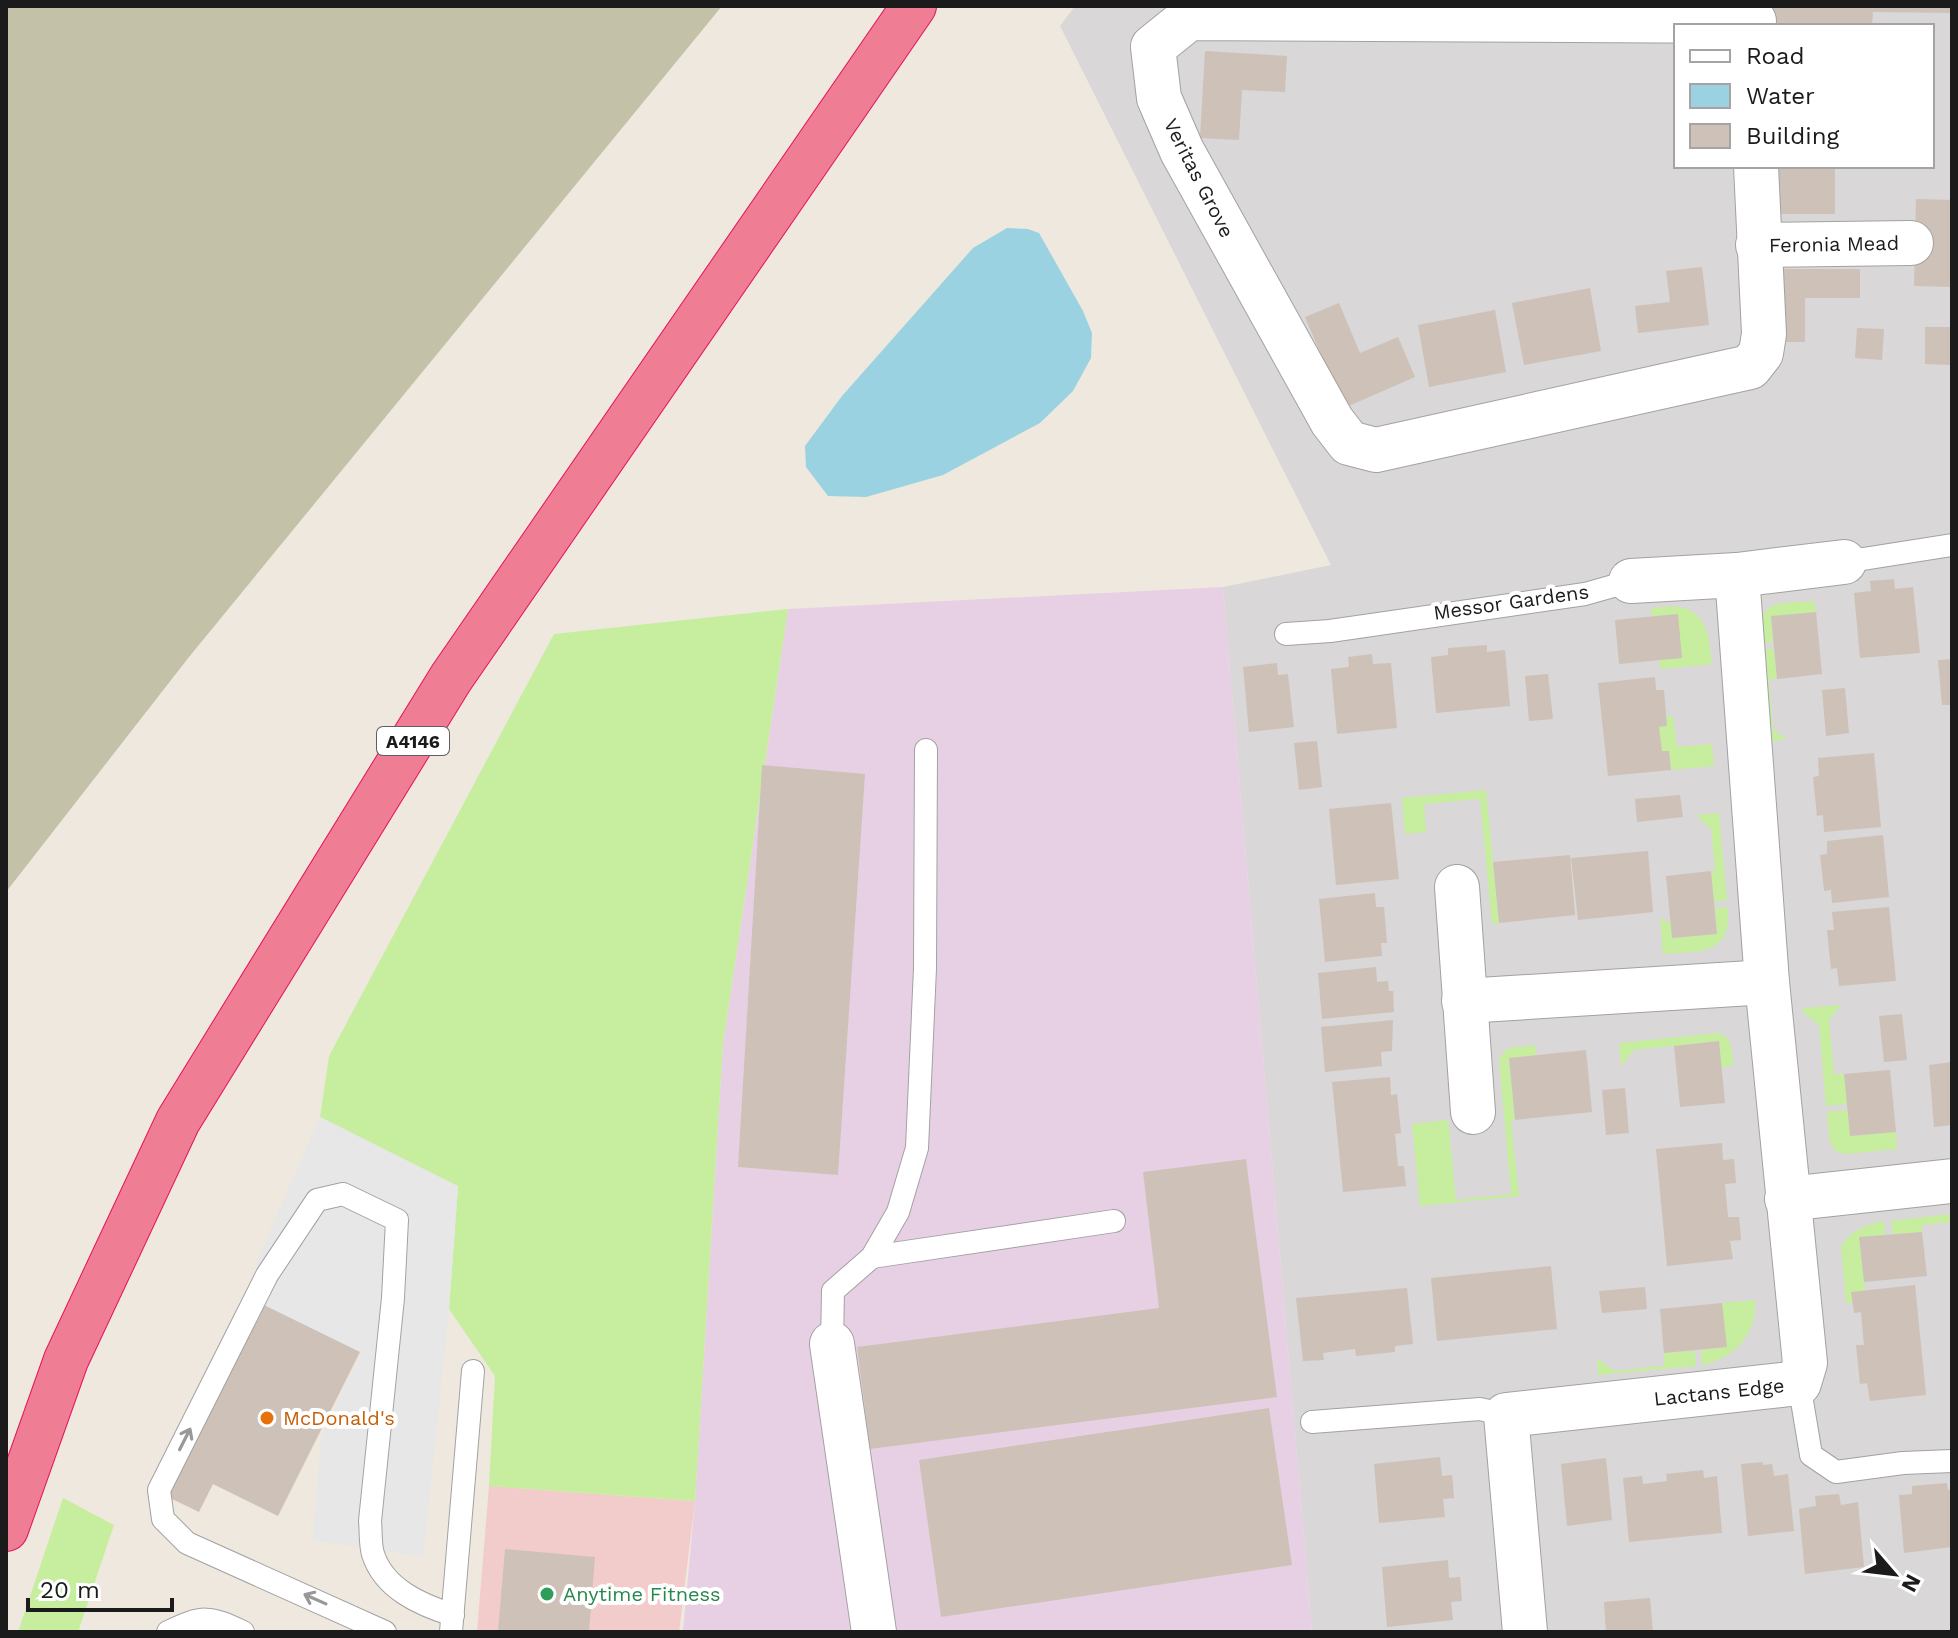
<svg xmlns="http://www.w3.org/2000/svg" width="1958" height="1638" viewBox="0 0 1958 1638" font-family="'Work Sans',sans-serif">
<rect width="100%" height="100%" fill="#eee8de"/>
<path fill="#d9d7d7" fill-rule="evenodd" d="M1075,6H1952V1632H1312L1223,587L1331,565L1060,26ZM1676,26H1932V166H1676Z"/>
<polygon fill="#f1cccb" points="489,1486 695,1501 679,1632 477,1632"/>
<polygon fill="#e8d0e4" points="1223,587 1312,1632 683,1632 695,1501 723,1044 788,609"/>
<polygon fill="#c3c2a9" points="6,6 722,6 189,657 6,892"/>
<g fill="#c7ee9e">
<path d="M1814,601L1816,612L1771,616L1773,642L1757,643C1762,597 1774,604 1814,601Z"/>
<path d="M1676,606C1708,611 1709,637 1712,664L1661,669L1659,660L1678,614L1652,616L1651,608Z"/>
<polygon points="788,609 723,1044 695,1501 489,1486 495,1376 449,1309 458,1187 320,1117 329,1056 554,634"/>
<polygon points="1774,649 1777,679 1769,679 1773,730 1787,739 1767,742 1757,650"/>
<polygon points="1673,716 1677,747 1712,744 1714,766 1671,770 1669,751 1662,751 1659,727 1667,726 1666,717"/>
<polygon points="1486,790 1499,923 1492,924 1480,799 1424,804 1426,832 1405,834 1402,798"/>
<polygon points="1719,813 1727,900 1714,902 1711,871 1715,871 1711,829 1696,815"/>
<path d="M1728,907C1732,956 1700,951 1663,954L1660,919H1664V922L1671,921L1673,938L1717,934L1715,908Z"/>
<polygon points="1841,1005 1829,1020 1834,1074 1844,1074 1848,1104 1826,1106 1819,1025 1803,1012 1803,1008"/>
<path d="M1718,1033C1734,1038 1732,1052 1733,1066L1721,1067L1718,1041L1634,1050L1621,1066L1619,1043Z"/>
<polygon points="1535,1045 1536,1055 1509,1059 1515,1120 1511,1121 1519,1196 1420,1206 1412,1124 1448,1120 1456,1200 1511,1194 1499,1059 1508,1048"/>
<polygon points="1848,1110 1851,1136 1896,1132 1897,1149 1846,1154 1837,1152 1830,1143 1827,1112"/>
<polygon points="1952,1214 1952,1222 1922,1225 1922,1232 1893,1234 1891,1221"/>
<path d="M1884,1221L1885,1235L1860,1238L1865,1291L1853,1303H1846L1841,1247C1849,1231 1867,1224 1884,1221Z"/>
<path d="M1755,1300C1758,1333 1734,1359 1702,1365L1701,1350L1726,1347L1722,1303Z"/>
<polygon points="1695,1351 1696,1366 1598,1375 1597,1358 1614,1371 1664,1366 1664,1353"/>
<polygon points="63,1498 114,1525 78,1632 18,1632"/>
</g>
<polygon fill="#e7e7e7" points="320,1117 458,1186 449,1309 423,1557 313,1540 321,1438 360,1353 264,1305 257,1261"/>
<polygon fill="#9ad2e1" points="1007,228 1028,229 1039,233 1083,311 1092,333 1091,358 1073,391 1040,423 943,475 866,497 828,496 806,467 805,446 842,396 973,248"/>
<g fill="#cec1b8">
<polygon points="1772,6 1952,6 1952,13 1873,12 1872,26 1772,26"/>
<polygon points="1205,51 1287,56 1285,92 1242,90 1239,140 1200,138"/>
<rect x="1777" y="166" width="58" height="48"/>
<polygon points="1916,199 1952,200 1952,287 1914,286"/>
<polygon points="1702,267 1709,325 1638,333 1635,306 1670,302 1666,271"/>
<polygon points="1774,269 1860,269 1860,298 1805,298 1805,342 1773,342"/>
<polygon points="1590,288 1601,351 1524,365 1512,303"/>
<polygon points="1339,303 1360,353 1398,337 1415,377 1344,408 1305,317"/>
<polygon points="1495,310 1506,372 1429,387 1418,325"/>
<polygon points="1925,327 1952,327 1952,365 1925,364"/>
<polygon points="1857,328 1884,329 1882,360 1855,358"/>
<polygon points="1894,579 1895,589 1913,587 1920,653 1860,658 1854,593 1871,591 1870,581"/>
<polygon points="1816,612 1822,674 1777,679 1771,616"/>
<polygon points="1678,614 1682,658 1619,664 1615,620"/>
<polygon points="1487,645 1487,652 1505,650 1510,706 1436,713 1431,657 1448,655 1448,648"/>
<polygon points="1372,654 1373,664 1391,663 1397,728 1337,734 1331,669 1349,667 1348,657"/>
<polygon points="1952,659 1952,705 1942,705 1938,660"/>
<polygon points="1277,663 1278,675 1288,674 1294,727 1249,732 1243,667"/>
<polygon points="1548,674 1553,719 1529,721 1525,676"/>
<polygon points="1655,677 1656,690 1664,690 1667,726 1659,727 1662,751 1669,751 1671,770 1608,776 1598,683"/>
<polygon points="1845,688 1849,733 1826,736 1822,690"/>
<polygon points="1317,741 1322,787 1299,790 1294,743"/>
<polygon points="1874,753 1881,827 1824,832 1823,815 1817,816 1813,777 1819,776 1818,758"/>
<polygon points="762,765 865,774 838,1175 738,1167"/>
<polygon points="1680,795 1683,817 1637,822 1635,799"/>
<polygon points="1391,803 1399,879 1336,885 1329,809"/>
<polygon points="1883,835 1889,897 1832,903 1831,890 1824,891 1822,872 1820,855 1827,854 1827,841"/>
<polygon points="1648,851 1653,912 1578,920 1571,858"/>
<polygon points="1570,855 1575,915 1499,923 1493,862"/>
<polygon points="1711,871 1717,934 1672,938 1666,876"/>
<polygon points="1375,893 1376,907 1384,907 1387,943 1381,943 1382,956 1325,962 1319,899"/>
<polygon points="1889,907 1896,981 1839,986 1837,968 1831,969 1829,950 1827,930 1834,930 1832,912"/>
<polygon points="1376,967 1377,982 1388,981 1389,991 1393,991 1394,1012 1322,1019 1318,973"/>
<polygon points="1902,1014 1907,1060 1884,1062 1879,1016"/>
<polygon points="1393,1020 1392,1051 1381,1052 1382,1066 1325,1072 1321,1027"/>
<polygon points="1719,1041 1725,1103 1680,1107 1674,1046"/>
<polygon points="1586,1050 1592,1112 1515,1120 1509,1058"/>
<polygon points="1952,1062 1952,1125 1934,1127 1929,1065"/>
<polygon points="1890,1070 1896,1132 1850,1136 1844,1074"/>
<polygon points="1390,1077 1391,1095 1397,1094 1401,1133 1395,1134 1398,1166 1404,1166 1406,1186 1343,1192 1332,1082"/>
<polygon points="1625,1088 1629,1133 1606,1135 1602,1090"/>
<polygon points="1722,1143 1723,1160 1734,1159 1736,1183 1725,1184 1728,1217 1739,1217 1741,1237 1741,1240 1730,1241 1733,1259 1667,1266 1656,1149"/>
<polygon points="1246,1159 1277,1397 870,1449 857,1347 1159,1308 1143,1172"/>
<polygon points="1922,1232 1927,1276 1864,1282 1859,1237"/>
<polygon points="1551,1266 1557,1329 1437,1341 1431,1278"/>
<polygon points="1915,1285 1926,1395 1870,1401 1867,1383 1860,1384 1856,1345 1864,1345 1861,1312 1854,1313 1851,1292"/>
<polygon points="1645,1287 1647,1309 1602,1313 1599,1291"/>
<polygon points="1407,1288 1413,1344 1395,1346 1395,1352 1356,1356 1355,1349 1323,1353 1324,1360 1303,1361 1296,1298"/>
<polygon points="1722,1303 1727,1347 1664,1353 1660,1309"/>
<polygon points="264,1305 360,1352 278,1516 213,1484 199,1512 168,1497"/>
<polygon points="1269,1408 1292,1565 941,1617 919,1460"/>
<polygon points="1440,1457 1442,1476 1452,1475 1453,1484 1454,1498 1443,1499 1445,1517 1379,1523 1374,1464"/>
<polygon points="1606,1458 1612,1520 1567,1526 1561,1464"/>
<polygon points="1763,1462 1763,1465 1772,1464 1774,1476 1788,1474 1794,1531 1748,1536 1741,1464"/>
<polygon points="1703,1470 1704,1478 1717,1476 1722,1533 1629,1542 1623,1478 1642,1476 1643,1484 1667,1481 1666,1474"/>
<polygon points="1947,1483 1948,1490 1952,1490 1952,1547 1904,1553 1899,1495 1912,1494 1912,1486"/>
<polygon points="1839,1494 1841,1505 1858,1502 1864,1567 1805,1574 1799,1509 1816,1506 1815,1496"/>
<polygon points="505,1549 595,1557 589,1632 498,1632"/>
<polygon points="1448,1560 1449,1578 1460,1577 1462,1601 1451,1602 1453,1620 1387,1627 1382,1567"/>
<polygon points="1650,1598 1653,1632 1606,1632 1604,1602"/>
</g>
<g fill="none" stroke-linecap="round" stroke-linejoin="round">
<defs>
<g id="lane">
<polyline points="1844,562 1952,545"/>
<polyline points="1286,634 1330,631 1585,594 1631,581"/>
<polyline points="872,1257 1114,1221"/>
<polyline points="832,1344 833,1291 872,1257 898,1212 917,1148 925,968 926,750"/>
<polyline points="1799,1383 1811,1455 1836,1472 1903,1463 1952,1461"/>
<polyline points="1312,1422 1480,1409 1506,1415"/>
<path d="M168,1632C203,1615 209,1616 243,1632"/>
<path d="M385,1632L187,1543L163,1519L159,1490L267,1275L317,1200L343,1194L397,1220L393,1298L370,1521C371,1531 370,1544 373,1554C384,1589 421,1605 453,1615"/>
<polyline points="451,1632 473,1371"/>
</g>
<g id="street">
<polyline points="1754,21 1189,18 1153,47 1159,98 1182,151 1332,421 1349,443 1376,450 1750,367 1761,353 1764,334 1756,166"/>
<polyline points="1758,245 1911,243"/>
<polyline points="1631,581 1737,575 1844,562"/>
<polyline points="1457,887 1473,1112"/>
<polyline points="1464,1001 1767,982"/>
<polyline points="1787,1199 1952,1181"/>
<polyline points="832,1344 874,1632"/>
<polyline points="1525,1632 1506,1415 1799,1383 1805,1363 1767,982 1737,575"/>
</g>
<polyline id="highway" points="6,1529 66,1360 178,1121 451,678 914,6"/>
</defs>
<use href="#lane" stroke="#a2a2a2" stroke-width="24"/>
<use href="#street" stroke="#a2a2a2" stroke-width="46"/>
<use href="#highway" stroke="#e5125f" stroke-width="46"/>
<use href="#lane" stroke="#fff" stroke-width="22"/>
<use href="#street" stroke="#fff" stroke-width="44"/>
<use href="#highway" stroke="#ef7d94" stroke-width="44"/>
</g>
<defs><path id="oneway-shaft" d="M-6 0H5M1.5-3L5.5 0L1.5 3" fill="none" stroke-width="1.6" stroke-linecap="round" stroke-linejoin="round" transform="scale(2)"/></defs>
<g stroke="#989898">
<use href="#oneway-shaft" transform="translate(185 1439) rotate(-63)"/>
<use href="#oneway-shaft" transform="translate(315 1599) rotate(-156)"/>
</g>
<circle fill="#e8710a" stroke="#fff" stroke-width="3" cx="267" cy="1418" r="8"/>
<circle fill="#2e9e5b" stroke="#fff" stroke-width="3" cx="547" cy="1594" r="8"/>
<g text-anchor="middle" dominant-baseline="central" stroke-width="8" stroke-linejoin="round" paint-order="stroke">
<rect fill="#fff" stroke="#5f5f5f" stroke-width="2" x="377" y="727" width="72" height="28" rx="6"/>
<g font-size="18" font-weight="bold" fill="#1b1b1b">
<text x="413" y="741">A4146</text>
</g>
<g font-size="20" fill="#1b1b1b" stroke="#fff">
<text transform="translate(1199 178) rotate(63)">Veritas Grove</text>
<text transform="translate(1834 244) rotate(-1)">Feronia Mead</text>
<text transform="translate(1511 602) rotate(-8)">Messor Gardens</text>
<text transform="translate(1719 1392) rotate(-6)">Lactans Edge</text>
</g>
<g font-size="20" fill="#c56008" stroke="#fff" text-anchor="start">
<text x="283" y="1418">McDonald's</text>
</g>
<g font-size="20" fill="#27864d" stroke="#fff" text-anchor="start">
<text x="563" y="1594">Anytime Fitness</text>
</g>
</g>
<rect width="1958" height="1638" fill="none" stroke="#1b1b1b" stroke-width="16"/>
<rect x="1674" y="24" width="260" height="144" fill="#ffffff" stroke="#a4a4a4" stroke-width="2"/>
<rect x="1690" y="50" width="40" height="12" fill="#ffffff" stroke="#a4a4a4" stroke-width="2"/>
<text x="1746" y="64" font-size="24" fill="#1b1b1b">Road</text>
<rect x="1690" y="84" width="40" height="24" fill="#9ad2e1" stroke="#a4a4a4" stroke-width="2"/>
<text x="1746" y="104" font-size="24" fill="#1b1b1b">Water</text>
<rect x="1690" y="124" width="40" height="24" fill="#cec1b8" stroke="#a4a4a4" stroke-width="2"/>
<text x="1746" y="144" font-size="24" fill="#1b1b1b">Building</text>
<g transform="translate(1894 1574) rotate(118)" stroke="#ffffff" stroke-width="6" paint-order="stroke">
<path d="M0-6L14 30L0 20L-14 30Z" fill="#1b1b1b"/>
<text y="-12" font-size="22" font-weight="bold" text-anchor="middle" fill="#1b1b1b">N</text>
</g>
<path d="M28 1598v12h144v-12" fill="none" stroke="#1b1b1b" stroke-width="4"/>
<text x="40" y="1598" font-size="24" fill="#1b1b1b" stroke="#ffffff" stroke-width="6" paint-order="stroke">20 m</text>
</svg>
